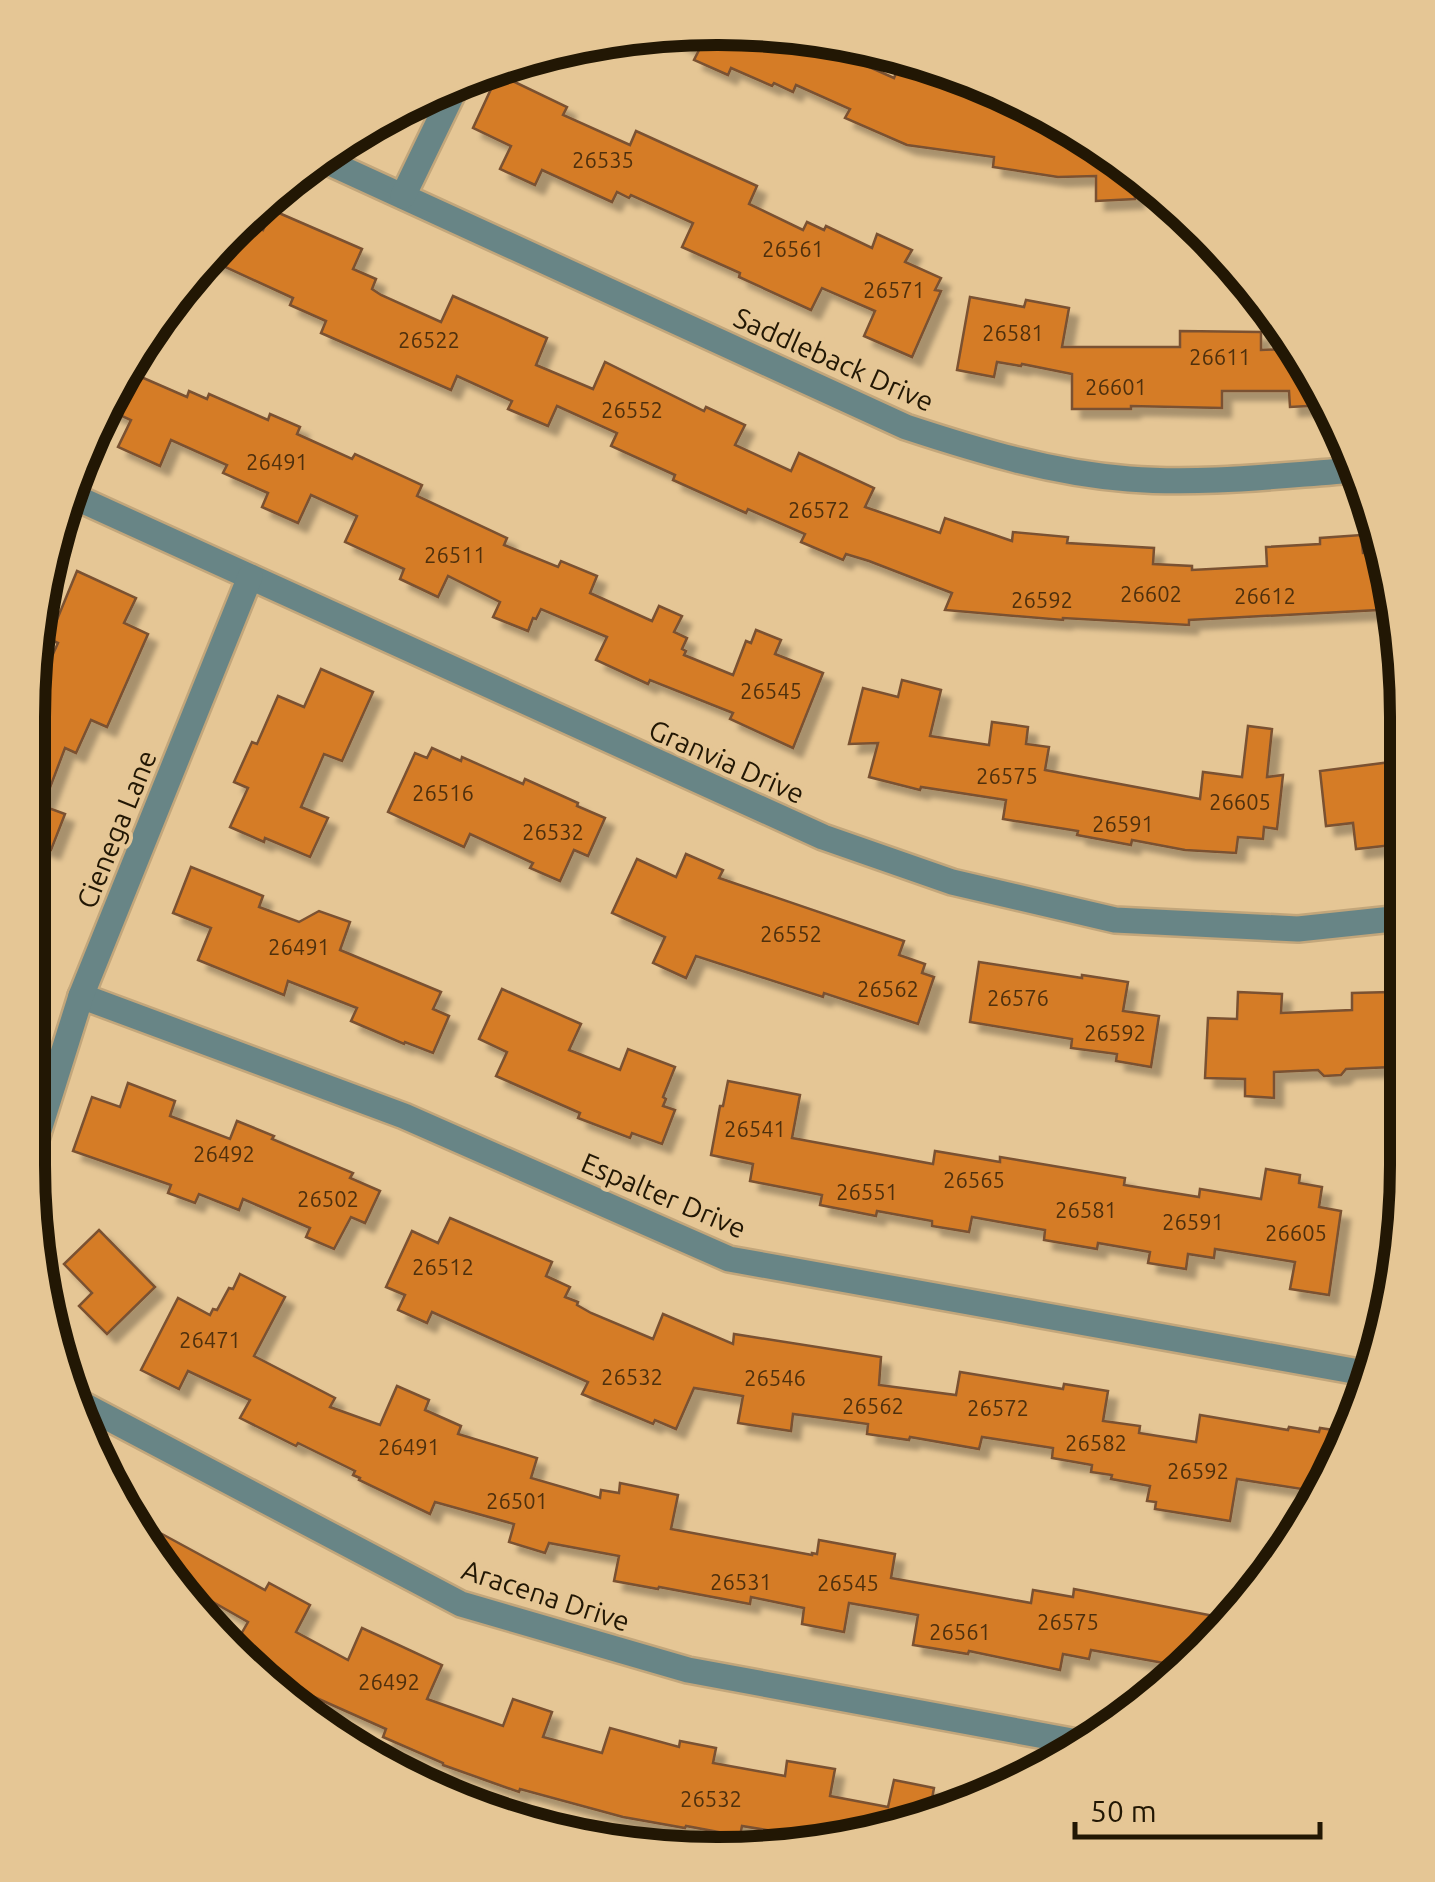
<svg xmlns="http://www.w3.org/2000/svg" width="1435" height="1882" viewBox="0 0 1435 1882" font-family="Ubuntu,sans-serif">
<defs>
<filter id="shadow"><feDropShadow dx="9" dy="9" stdDeviation="2.5" flood-color="#0004"/></filter>
</defs>
<rect width="100%" height="100%" fill="#e5c695"/>
<g fill="#d57c28" stroke="#7a5130" stroke-width="2.5" filter="url(#shadow)">
<polygon points="718,28 853,41 856,42 849,58 894,78 903,56 953,71 949,82 997,88 1101,144 1138,174 1134,174 1135,199 1096,201 1096,176 1058,177 993,167 994,157 907,145 845,118 850,109 796,85 793,92 774,83 772,86 731,68 728,75 694,60 699,50 661,33"/>
<polygon points="498,74 567,107 563,115 630,145 636,131 757,186 749,204 803,230 807,222 824,230 826,226 872,248 877,234 912,250 905,262 941,278 935,290 941,291 912,357 864,336 875,311 822,288 811,310 739,277 740,273 682,247 693,223 631,195 629,198 617,192 612,202 542,170 535,185 500,169 511,146 473,128"/>
<polygon points="272,210 362,249 353,269 376,279 372,289 381,295 441,322 453,296 547,338 536,365 593,389 605,362 704,411 706,407 745,425 735,445 791,471 799,453 874,488 865,507 940,533 945,518 1012,541 1013,532 1068,537 1067,543 1154,548 1153,564 1192,566 1192,570 1267,566 1266,547 1320,544 1320,538 1361,535 1363,553 1384,551 1397,609 1189,620 1189,625 1063,618 1063,620 945,610 952,593 869,561 846,554 843,560 801,542 805,534 748,509 746,513 673,480 675,475 611,446 617,433 557,406 548,426 508,409 512,401 457,376 451,390 321,333 326,321 290,305 293,298 210,260 249,224 263,230"/>
<polygon points="970,297 1024,307 1026,300 1069,308 1062,347 1180,347 1180,331 1261,332 1261,350 1287,349 1286,327 1292,335 1326,405 1290,407 1289,391 1222,391 1222,408 1131,406 1131,409 1072,409 1072,374 1022,364 1021,366 997,362 994,377 957,370"/>
<polygon points="125,370 187,397 189,391 207,399 209,394 268,420 270,414 300,427 297,434 352,459 355,454 422,485 417,496 507,538 504,545 558,567 561,561 597,576 590,593 652,621 659,606 682,616 674,632 687,638 682,649 686,651 684,655 733,675 746,641 751,643 756,630 781,640 775,654 823,673 793,748 730,719 733,713 650,680 648,684 596,660 607,637 541,609 536,619 533,618 528,631 493,617 500,602 448,576 438,597 400,579 404,569 345,542 357,516 311,495 298,523 262,507 268,493 223,473 227,465 171,440 160,466 118,447 131,420 102,407"/>
<polygon points="77,571 136,598 124,623 148,634 107,727 91,720 76,753 65,748 43,806 65,814 51,850 28,841 29,707 58,643 49,639"/>
<polygon points="321,669 373,692 342,761 324,754 301,807 328,818 310,857 265,838 264,842 230,827 248,788 234,782 252,742 257,744 278,696 304,707"/>
<polygon points="902,680 941,690 930,736 989,745 992,722 1028,727 1026,744 1049,747 1045,770 1200,799 1203,772 1242,777 1248,726 1272,729 1267,777 1283,775 1277,829 1264,827 1263,839 1238,837 1236,853 1185,850 1132,840 1131,845 1077,835 1078,831 1003,819 1006,800 921,787 920,790 869,777 878,743 849,744 863,688 898,697"/>
<polygon points="432,748 461,761 462,757 523,784 525,779 578,803 577,806 605,818 588,856 574,850 560,881 530,868 533,863 470,834 464,847 388,812 415,753 427,758"/>
<polygon points="1391,762 1396,806 1402,806 1402,844 1356,849 1353,823 1326,826 1320,771"/>
<polygon points="686,854 723,870 719,878 904,941 899,955 925,964 922,973 934,977 918,1024 824,993 823,997 696,956 686,978 653,963 665,937 612,913 637,859 676,877"/>
<polygon points="191,867 263,896 259,907 299,922 319,911 350,922 340,950 441,992 433,1009 449,1016 433,1053 405,1042 404,1044 351,1021 357,1008 288,981 284,995 198,960 211,928 173,913"/>
<polygon points="979,962 1082,978 1082,975 1128,982 1123,1011 1159,1016 1151,1067 1116,1061 1117,1054 1071,1048 1072,1039 970,1022"/>
<polygon points="502,989 581,1024 569,1050 620,1070 628,1049 675,1067 663,1097 666,1099 663,1106 675,1110 662,1144 632,1133 630,1138 578,1118 580,1113 496,1076 507,1052 479,1039"/>
<polygon points="1238,992 1282,994 1281,1013 1352,1010 1352,993 1390,992 1392,1067 1346,1069 1341,1075 1324,1076 1318,1070 1274,1072 1274,1098 1245,1096 1245,1079 1205,1078 1208,1018 1237,1019"/>
<polygon points="728,1081 800,1095 792,1138 933,1164 935,1151 1000,1162 1000,1157 1125,1178 1124,1185 1199,1197 1200,1189 1261,1199 1266,1169 1300,1175 1299,1183 1322,1187 1319,1207 1341,1211 1329,1295 1290,1289 1295,1262 1215,1249 1214,1258 1188,1254 1186,1269 1148,1263 1150,1252 1098,1243 1097,1249 1044,1240 1045,1230 972,1217 969,1232 932,1226 932,1221 877,1211 876,1216 820,1205 822,1195 750,1181 753,1164 711,1155 720,1106 723,1106"/>
<polygon points="128,1083 175,1101 170,1116 230,1139 237,1121 274,1136 272,1139 353,1173 350,1178 380,1191 365,1223 351,1217 334,1249 306,1237 310,1228 243,1199 239,1210 199,1194 195,1203 168,1193 171,1185 73,1151 92,1097 120,1107"/>
<polygon points="450,1218 552,1262 546,1276 570,1287 565,1297 578,1302 577,1305 591,1313 653,1339 663,1314 733,1344 734,1334 881,1357 879,1385 956,1395 960,1372 1063,1389 1064,1384 1108,1391 1103,1421 1140,1426 1139,1433 1196,1442 1200,1415 1288,1430 1289,1427 1319,1432 1320,1428 1353,1433 1321,1492 1237,1479 1230,1521 1155,1509 1156,1502 1147,1501 1150,1486 1111,1479 1112,1475 1091,1472 1092,1465 1052,1458 1053,1448 982,1437 979,1449 910,1437 909,1440 867,1434 868,1424 793,1414 791,1431 738,1423 743,1396 694,1388 676,1429 655,1420 653,1424 582,1394 588,1382 512,1348 432,1312 427,1323 398,1310 405,1295 386,1287 412,1231 438,1243"/>
<polygon points="99,1230 155,1287 107,1334 79,1306 92,1293 64,1264"/>
<polygon points="240,1274 285,1297 254,1356 335,1398 330,1407 380,1425 397,1386 429,1400 425,1410 461,1426 458,1434 537,1458 531,1478 600,1498 601,1490 619,1493 620,1483 678,1495 671,1529 812,1555 812,1553 817,1554 819,1540 895,1554 891,1578 1031,1603 1033,1590 1073,1597 1074,1589 1219,1617 1214,1641 1205,1653 1159,1690 1164,1663 1091,1650 1089,1659 1063,1654 1060,1670 969,1651 968,1654 913,1645 918,1615 849,1603 844,1632 802,1624 804,1608 751,1597 750,1604 659,1587 658,1589 614,1581 619,1556 549,1543 545,1553 509,1542 514,1524 435,1502 430,1514 359,1480 360,1478 353,1475 355,1471 298,1443 296,1446 240,1418 250,1400 188,1371 179,1389 141,1370 178,1298 210,1315 213,1309 217,1310 229,1288 233,1289"/>
<polygon points="162,1534 265,1590 269,1583 310,1605 296,1632 348,1660 362,1628 442,1665 427,1699 503,1726 513,1699 552,1712 543,1737 602,1753 610,1728 679,1747 680,1741 716,1748 713,1763 785,1776 787,1761 835,1769 830,1796 888,1807 894,1780 934,1788 929,1815 938,1818 827,1840 742,1826 740,1836 686,1826 685,1828 623,1817 520,1789 519,1792 443,1765 443,1763 383,1737 386,1729 303,1692 301,1696 269,1679 272,1671 232,1650 248,1622 204,1597 197,1610 152,1552"/>
</g>
<g fill="none" stroke-linecap="round" stroke-linejoin="round">
<defs>
<g id="minor">
<path d="M319,158L906,427C979,451 1052,473 1129,479C1205,485 1282,475 1358,470"/>
<polyline points="403,196 460,78"/>
<polyline points="68,494 823,837 952,882 1115,920 1298,929 1402,918"/>
<polyline points="81,996 404,1116 729,1259 1370,1374"/>
<polyline points="28,1165 81,996 250,577"/>
<polyline points="55,1354 78,1402 461,1604 688,1670 1088,1744"/>
</g>
</defs>
<use href="#minor" stroke="#c2a67b" stroke-width="30"/>
<use href="#minor" stroke="#688586" stroke-width="25"/>
</g>
<g text-anchor="middle" dominant-baseline="central" stroke-width="8" stroke-linejoin="round" paint-order="stroke">
<g font-size="22" fill="#4f300d">
<text x="603" y="159">26535</text>
<text x="793" y="248">26561</text>
<text x="894" y="289">26571</text>
<text x="1013" y="332">26581</text>
<text x="429" y="339">26522</text>
<text x="1220" y="356">26611</text>
<text x="1116" y="386">26601</text>
<text x="632" y="409">26552</text>
<text x="277" y="461">26491</text>
<text x="819" y="509">26572</text>
<text x="455" y="554">26511</text>
<text x="1151" y="593">26602</text>
<text x="1265" y="595">26612</text>
<text x="1042" y="599">26592</text>
<text x="771" y="690">26545</text>
<text x="1007" y="775">26575</text>
<text x="443" y="792">26516</text>
<text x="1240" y="801">26605</text>
<text x="1123" y="823">26591</text>
<text x="553" y="831">26532</text>
<text x="791" y="933">26552</text>
<text x="299" y="946">26491</text>
<text x="888" y="988">26562</text>
<text x="1018" y="997">26576</text>
<text x="1115" y="1032">26592</text>
<text x="755" y="1128">26541</text>
<text x="224" y="1153">26492</text>
<text x="974" y="1179">26565</text>
<text x="867" y="1191">26551</text>
<text x="328" y="1198">26502</text>
<text x="1086" y="1209">26581</text>
<text x="1193" y="1221">26591</text>
<text x="1296" y="1232">26605</text>
<text x="443" y="1266">26512</text>
<text x="210" y="1339">26471</text>
<text x="632" y="1376">26532</text>
<text x="775" y="1377">26546</text>
<text x="873" y="1405">26562</text>
<text x="998" y="1407">26572</text>
<text x="1096" y="1442">26582</text>
<text x="409" y="1446">26491</text>
<text x="1198" y="1470">26592</text>
<text x="517" y="1500">26501</text>
<text x="741" y="1581">26531</text>
<text x="848" y="1582">26545</text>
<text x="1068" y="1621">26575</text>
<text x="960" y="1631">26561</text>
<text x="389" y="1681">26492</text>
<text x="711" y="1798">26532</text>
</g>
<g font-size="28" fill="#221704" stroke="#e5c695">
<text transform="translate(834 359) rotate(24)">Saddleback Drive</text>
<text transform="translate(727 761) rotate(24)">Granvia Drive</text>
<text transform="translate(116 829) rotate(-68)">Cienega Lane</text>
<text transform="translate(664 1195) rotate(23)">Espalter Drive</text>
<text transform="translate(546 1595) rotate(18)">Aracena Drive</text>
</g>
</g>
<path d="M0 0H1435V1882H0ZM717 45H718A672 672 0 0 1 1390 717V1165A672 672 0 0 1 718 1837H717A672 672 0 0 1 45 1165V717A672 672 0 0 1 717 45Z" fill="#e5c695" fill-rule="evenodd"/>
<path fill="none" stroke="#221704" stroke-width="12" d="M717 45H718A672 672 0 0 1 1390 717V1165A672 672 0 0 1 718 1837H717A672 672 0 0 1 45 1165V717A672 672 0 0 1 717 45Z"/>
<path d="M1075 1822v15h245v-15" fill="none" stroke="#221704" stroke-width="5"/>
<text x="1090" y="1822" font-size="30" fill="#221704" stroke="#e5c695" stroke-width="8" paint-order="stroke">50 m</text>
</svg>
